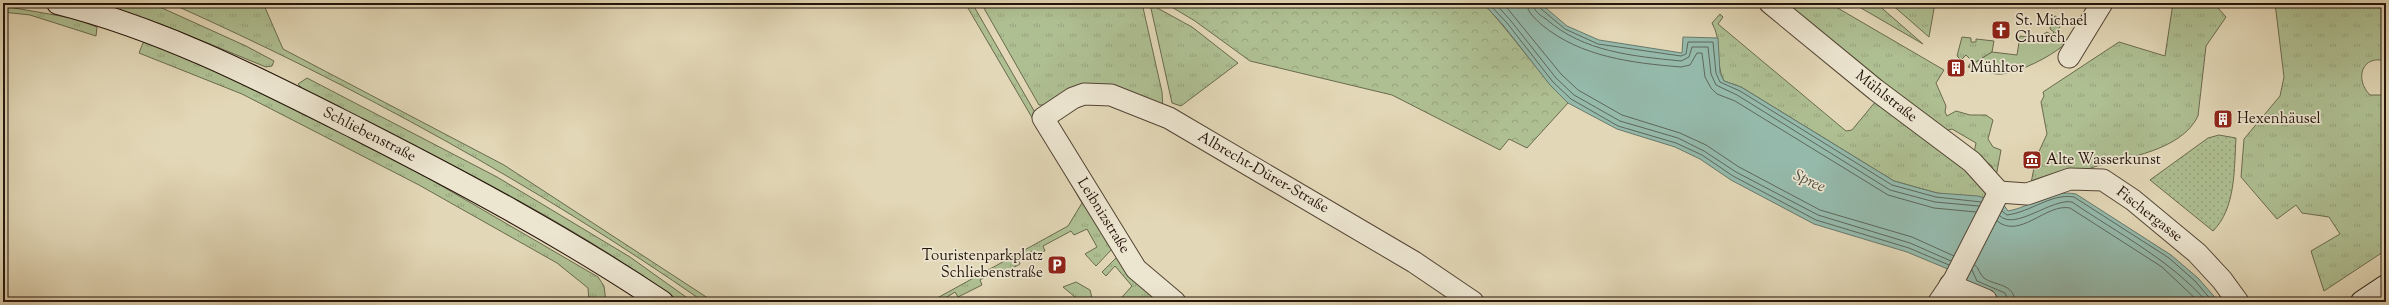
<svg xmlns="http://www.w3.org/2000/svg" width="2389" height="305" viewBox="0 0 2389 305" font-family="'Sorts Mill Goudy',serif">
<defs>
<pattern id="grass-tufts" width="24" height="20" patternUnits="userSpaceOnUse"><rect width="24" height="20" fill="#aebf92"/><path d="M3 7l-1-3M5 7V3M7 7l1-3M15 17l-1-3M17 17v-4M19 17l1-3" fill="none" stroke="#96a37d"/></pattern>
<pattern id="forest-crowns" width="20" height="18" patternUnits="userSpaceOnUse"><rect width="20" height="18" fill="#aebf92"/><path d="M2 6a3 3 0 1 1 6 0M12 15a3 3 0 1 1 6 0" fill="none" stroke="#96a37d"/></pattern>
<pattern id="park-dots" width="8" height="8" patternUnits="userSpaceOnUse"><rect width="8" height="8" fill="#aebf92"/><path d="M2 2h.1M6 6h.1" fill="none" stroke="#96a37d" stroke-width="1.8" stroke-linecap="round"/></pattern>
</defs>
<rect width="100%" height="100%" fill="#e2d7b6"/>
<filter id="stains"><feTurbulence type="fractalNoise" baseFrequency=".005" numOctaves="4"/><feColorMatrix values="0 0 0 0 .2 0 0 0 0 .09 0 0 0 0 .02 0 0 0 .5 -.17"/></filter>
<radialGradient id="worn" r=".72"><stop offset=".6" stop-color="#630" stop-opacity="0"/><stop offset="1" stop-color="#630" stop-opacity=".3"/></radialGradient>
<g fill="url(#grass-tufts)" stroke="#6a6a4e">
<polygon points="96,3 151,3 246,46 274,61 272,66 266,67 161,24"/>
<path d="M170,3H263L283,49L504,165L714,302H704C537,186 356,86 170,3Z"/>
<polygon points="965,3 972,3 1113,248 1096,266 1085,254 1097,247 1087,229 1074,235 1071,231 1043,246 1045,251 1035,256 1032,251 1018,259 1020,264 995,278 992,273 980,280 982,285 958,297 955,292 942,300 943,302 930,302 1068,226 1082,203"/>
<polygon points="981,3 1142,3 1162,92 1163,110 1112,90 1052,105 1039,105"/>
<polygon points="1780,3 1829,3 1944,70 1936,83 1946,106 1945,112 1947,116 1956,111 1970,115 1986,115 1993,120 1988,139 1993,147 2001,150 1995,182 1992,166 1974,153 1976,143 1952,129 1942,132"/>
<polygon points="1851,3 1876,3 1923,44 1861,8"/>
<polygon points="1890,3 1935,3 1929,37"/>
<path d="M2173,3H2223L2218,8L2226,17L2206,46L2198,116C2181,151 2127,157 2094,167C2073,174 2051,181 2030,188L2036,158L2047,134L2041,102L2044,96L2043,92L2119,42L2165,56Z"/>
<path d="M2275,3H2386V61C2362,54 2354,79 2370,95H2386V250L2324,291L2311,251L2340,234L2329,217L2302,213L2296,205L2277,219L2241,177L2244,139L2280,96L2284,77Z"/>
<polygon points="1150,4 1192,27 1238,63 1181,106 1172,103"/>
<polygon points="3,6 72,18 97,27 96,36 30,15 3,12"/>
<path d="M1720,14L1723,17L1718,24L1846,131L1852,130L1876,101L1968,165L1989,192L1985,199L1937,193L1894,181L1741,87L1724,81C1714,62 1723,41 1712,23Z"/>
<polygon points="1962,37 1971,38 1971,42 1976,42 1976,39 1994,41 1992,52 1968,67 1972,61 1966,55 1961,60 1957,56"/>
<polygon points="148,41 267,94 423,175 598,277 604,286 606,302 589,302 588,288 557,263 419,185 242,94 139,53 143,43"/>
<path d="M307,78L497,177L630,257L693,302H681C564,218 434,155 305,91L298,84Z"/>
<polygon points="1118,256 1155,294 1148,302 1123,302 1122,297 1132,286 1115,266 1106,276 1102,272"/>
<polygon points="1076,282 1090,290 1093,302 1081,302 1063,287"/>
</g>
<path fill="url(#forest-crowns)" stroke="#6a6a4e" d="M1165,3H1483C1513,35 1537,72 1568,103L1527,148L1509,139L1500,150L1392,95L1250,61L1195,21Z"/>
<path fill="url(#park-dots)" stroke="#6a6a4e" d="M2219,135L2236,138C2234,169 2236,208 2213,231L2150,180L2208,138Z"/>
<path fill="#aebf92" stroke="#6a6a4e" d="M2056,16L2060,27L2053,36L2064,45C2048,58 2022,71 2002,74C1992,75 1978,69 1968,67L1992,52L2017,55L2020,36L2035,38L2037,43L2040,42L2039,37L2047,32L2052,35L2054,32L2050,29L2052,17Z"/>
<path fill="#95baac" stroke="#68786b" d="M1483,3H1540L1567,26L1599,40L1682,53L1683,37L1718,38L1720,73L1724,81L1741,87L1894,181L1937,193L1978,196L2003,204L2008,211C2031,207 2051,189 2076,194L2171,255L2198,278L2219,302H2004L1964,284L1967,277L1907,252L1814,224L1731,180L1700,159L1675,147L1617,129L1568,103L1550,85L1504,26Z"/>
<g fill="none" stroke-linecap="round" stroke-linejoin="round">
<g stroke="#5d675b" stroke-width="1">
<polyline points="1488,3 1507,23 1553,82 1571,99 1618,126 1676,143 1702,155 1733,176 1816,220 1909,248 1949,265"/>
<polyline points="1495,3 1511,21 1556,78 1574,95 1620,121 1678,138 1704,151 1736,172 1818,215 1910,243 1951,261"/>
<polyline points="1503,3 1561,74 1578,90 1622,115 1680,133 1706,145 1739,167 1820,210 1912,237 1954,256"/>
<path d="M1527,3C1527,13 1535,18 1542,25C1581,57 1632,63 1681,67L1690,65L1697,53H1702L1705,77L1711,88L1717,94L1735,101L1888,195L1934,208L1976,212"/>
<path d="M1533,3C1533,11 1540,15 1546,19C1584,52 1632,56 1681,61L1689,57L1692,47H1708L1711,74L1716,85L1737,95L1890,190L1935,202L1979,206"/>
<polyline points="1538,3 1540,8 1565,29 1598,44 1681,56 1686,54 1688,42 1713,42 1716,73 1720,82 1740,91 1892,185 1936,197 1981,202"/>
<path d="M2002,211L2007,215C2031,212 2051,193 2074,197L2169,258L2195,281L2213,302"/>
<path d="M2000,216C2015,231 2052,198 2072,202C2119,234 2169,259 2207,302"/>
<path d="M1997,221C2020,240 2046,203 2070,208L2162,267L2199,302"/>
<path d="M1975,265C1979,268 1980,275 1984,278C1995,286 2014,283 2015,302"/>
<polyline points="1972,270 1977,281 2005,293 2009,302"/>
</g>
<defs>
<g id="minor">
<polyline points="1770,3 1876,90 1972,162 1999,192"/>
<polyline points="2069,57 2102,3"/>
<polyline points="1999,192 2027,194 2070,179 2103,180 2133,200 2197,253 2222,280 2238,302"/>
<polyline points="1950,285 1986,300"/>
<polyline points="1175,302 1136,269 1043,118 1073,98 1084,94 1111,95 1169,118 1414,262 1473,302"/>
<polyline points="1939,302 1954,280 1999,192"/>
</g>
<g id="secondary">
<path d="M58,3C165,30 261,80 358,129C462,182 565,237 662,302"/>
<polyline points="2362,302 2386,286"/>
</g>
</defs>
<use href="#minor" stroke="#544535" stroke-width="23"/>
<use href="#secondary" stroke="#25140a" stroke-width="24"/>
<use href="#minor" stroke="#ece5d0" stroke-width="21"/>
<use href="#secondary" stroke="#ece5d0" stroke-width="22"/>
</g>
<defs>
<symbol id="church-square" viewBox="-11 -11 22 22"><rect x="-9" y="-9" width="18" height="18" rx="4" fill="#8f2418" stroke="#ece5d0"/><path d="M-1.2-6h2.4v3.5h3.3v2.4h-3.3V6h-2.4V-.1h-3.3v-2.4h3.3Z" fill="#fff"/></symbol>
<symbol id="building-square" viewBox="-11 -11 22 22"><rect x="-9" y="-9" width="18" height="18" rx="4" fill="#8f2418" stroke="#ece5d0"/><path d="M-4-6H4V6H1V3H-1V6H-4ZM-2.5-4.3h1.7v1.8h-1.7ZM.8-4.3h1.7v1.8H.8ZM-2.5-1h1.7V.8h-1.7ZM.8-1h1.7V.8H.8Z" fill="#fff"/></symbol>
<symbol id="museum-square" viewBox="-11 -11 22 22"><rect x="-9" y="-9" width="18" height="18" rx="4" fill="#8f2418" stroke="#ece5d0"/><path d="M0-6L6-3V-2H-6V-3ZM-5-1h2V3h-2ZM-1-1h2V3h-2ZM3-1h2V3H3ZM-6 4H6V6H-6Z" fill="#fff"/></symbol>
<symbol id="parking-square" viewBox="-11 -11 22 22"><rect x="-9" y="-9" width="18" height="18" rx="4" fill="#8f2418" stroke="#ece5d0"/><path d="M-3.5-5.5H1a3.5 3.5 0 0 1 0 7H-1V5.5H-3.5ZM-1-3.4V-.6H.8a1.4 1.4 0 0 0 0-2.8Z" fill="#fff"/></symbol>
</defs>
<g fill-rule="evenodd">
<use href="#church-square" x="1990" y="19" width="22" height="22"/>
<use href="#building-square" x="1945" y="57" width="22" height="22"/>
<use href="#building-square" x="2212" y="108" width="22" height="22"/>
<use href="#museum-square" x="2021" y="149" width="22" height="22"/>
<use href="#parking-square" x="1046" y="254" width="22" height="22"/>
</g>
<g text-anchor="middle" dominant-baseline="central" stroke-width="3.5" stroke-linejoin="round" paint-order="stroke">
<g font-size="15" fill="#25140a" stroke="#ece5d0" text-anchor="start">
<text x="2015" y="21">St. Michael<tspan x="2015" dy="17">Church</tspan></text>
<text x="1970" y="68">Mühltor</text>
<text x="2237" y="119">Hexenhäusel</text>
<text x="2046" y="160">Alte Wasserkunst</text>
<text x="1043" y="256" text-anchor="end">Touristenparkplatz<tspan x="1043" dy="17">Schliebenstraße</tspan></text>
</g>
<g font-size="15" fill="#25140a" stroke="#ece5d0">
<text transform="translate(1886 97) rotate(38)">Mühlstraße</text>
<text transform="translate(369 135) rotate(27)">Schliebenstraße</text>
<text transform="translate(1263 173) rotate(30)">Albrecht-Dürer-Straße</text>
<text transform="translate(2149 215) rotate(38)">Fischergasse</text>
<text transform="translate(1103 216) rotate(58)">Leibnizstraße</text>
</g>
<g font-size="16" font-style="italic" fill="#4c4e43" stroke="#ece5d0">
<text transform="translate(1809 182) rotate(24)">Spree</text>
</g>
</g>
<rect width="2389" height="305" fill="none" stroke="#e2d7b6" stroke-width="16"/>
<rect x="4" y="4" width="2381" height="297" fill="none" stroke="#25140a" stroke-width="2"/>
<rect x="8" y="8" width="2373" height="289" fill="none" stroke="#25140a"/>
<rect width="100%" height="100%" filter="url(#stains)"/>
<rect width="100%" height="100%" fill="url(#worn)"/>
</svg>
